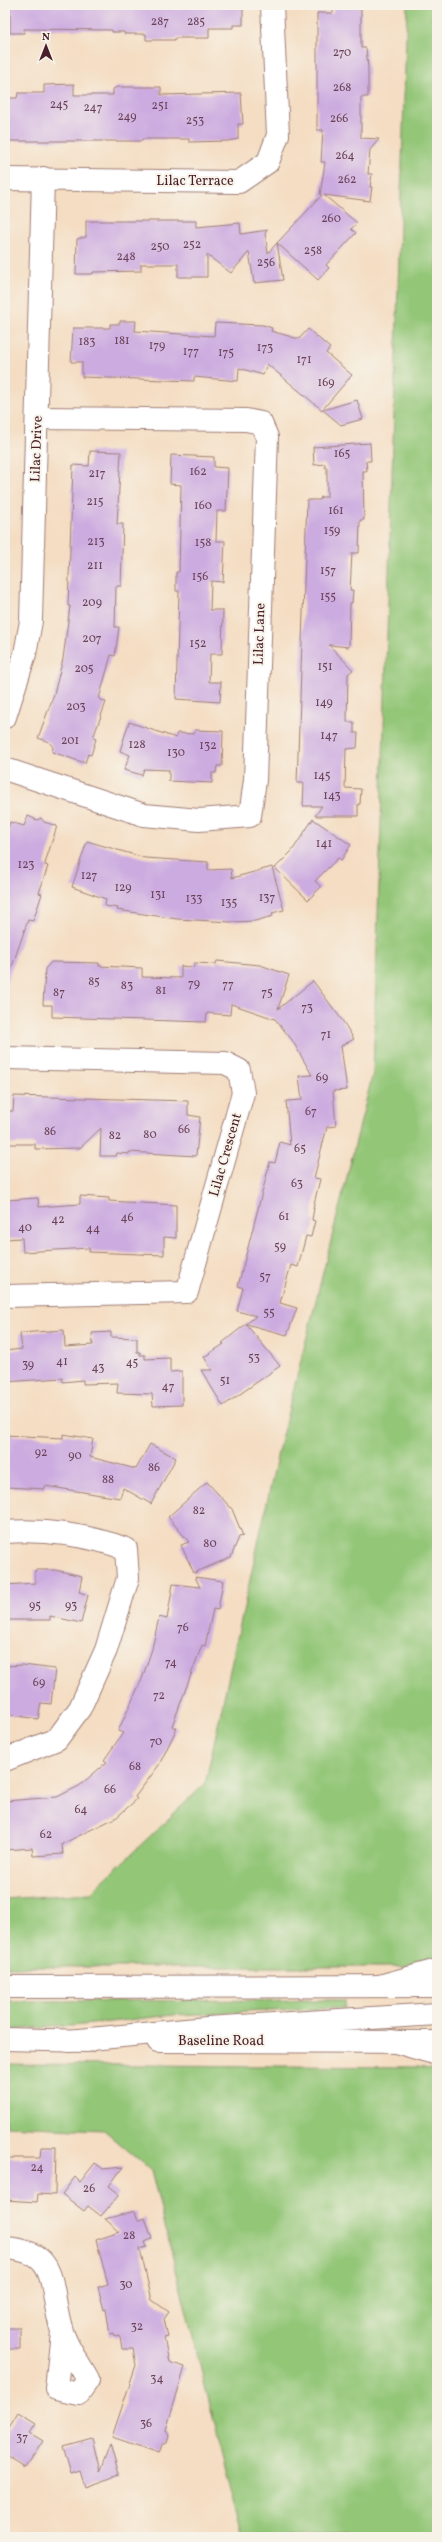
<svg xmlns="http://www.w3.org/2000/svg" width="442" height="2542" viewBox="0 0 442 2542" font-family="Vollkorn,serif">
<rect width="100%" height="100%" fill="#f7f3e8"/>
<filter id="ink" filterUnits="userSpaceOnUse"><feTurbulence type="fractalNoise" baseFrequency=".025" numOctaves="2"/><feDisplacementMap in="SourceGraphic" scale="8" xChannelSelector="R" yChannelSelector="G"/><feConvolveMatrix kernelMatrix="1 2 1 2 8 2 1 2 1" color-interpolation-filters="sRGB"/></filter>
<filter id="wash" filterUnits="userSpaceOnUse"><feTurbulence type="fractalNoise" baseFrequency=".012" numOctaves="4" result="noise"/><feDisplacementMap in="SourceGraphic" scale="16" xChannelSelector="R" yChannelSelector="G"/><feGaussianBlur stdDeviation="0.9" result="paint"/><feColorMatrix in="noise" values="0 0 0 0 0 0 0 0 0 0 0 0 0 0 0 0 0 1.4 0 .05"/><feComposite in="paint" operator="in"/></filter>
<g filter="url(#wash)">
<rect width="100%" height="100%" fill="#f4ddc2"/>
<g fill="#93c677" stroke="#6e7251">
<polygon points="407,5 437,5 437,1962 411,1967 5,1967 5,1899 90,1893 205,1784 279,1448 373,1073"/>
<polygon points="345,2000 345,2008 173,2015 83,2025 5,2030 5,2001"/>
<polygon points="5,2064 417,2067 437,2070 437,2537 243,2537 151,2170 104,2130 5,2126"/>
</g>
<g id="blocks">
<g fill="#ccabe0">
<polygon points="10,5 243,5 243,25 233,25 233,28 209,28 209,38 175,38 175,40 146,40 146,34 124,34 124,32 112,32 112,30 24,29 24,33 10,33"/>
<polygon points="337,5 361,5 361,48 366,48 368,68 368,97 361,97 361,138 379,139 370,150 368,174 372,174 370,187 372,187 370,201 324,195 357,223 351,229 356,233 326,265 329,268 318,280 277,243 322,195 320,195 325,162 321,162 323,130 317,130 317,13 333,13 333,8 337,8"/>
<polygon points="74,84 74,95 113,95 113,89 117,87 161,87 161,95 241,93 243,124 238,124 238,139 228,141 189,142 189,139 142,139 142,141 8,141 8,98 17,98 18,93 44,93 44,85"/>
<polygon points="86,221 196,221 196,227 240,223 241,234 268,230 265,233 268,253 277,243 283,280 254,283 249,252 231,273 207,255 207,277 178,277 178,264 141,264 141,271 93,272 93,274 76,274 77,239 86,237"/>
<polygon points="120,321 136,321 135,331 214,336 215,323 263,325 272,328 271,331 299,339 308,329 330,348 326,353 352,375 322,410 267,364 263,375 239,368 238,381 194,377 194,381 82,377 82,362 71,362 73,328 110,328 110,324 120,324"/>
<polygon points="357,400 363,419 341,425 323,410"/>
<polygon points="370,443 371,461 366,461 367,471 363,471 364,520 360,520 359,553 352,553 350,590 353,590 352,603 350,603 349,647 329,645 353,670 348,674 347,722 354,722 354,733 358,733 357,748 346,749 345,788 361,789 360,804 358,804 358,816 315,816 322,806 303,806 304,783 297,783 307,500 320,500 321,497 327,497 327,467 325,468 325,464 314,465 313,447"/>
<polygon points="90,451 121,452 117,524 123,524 121,586 116,586 115,627 119,627 115,656 111,655 99,699 106,702 93,738 96,739 91,755 88,754 85,763 52,752 53,747 49,742 38,738 54,694 63,659 70,606 68,606 73,465 89,466"/>
<polygon points="171,455 214,457 214,467 228,468 226,511 217,511 216,541 225,541 223,582 211,581 210,610 223,610 222,654 210,654 209,682 221,682 220,702 176,699 179,591 176,591 176,572 179,572 181,485 170,484"/>
<polygon points="129,722 176,738 177,733 194,734 195,730 223,731 222,766 217,766 216,773 212,773 212,783 169,781 169,770 144,769 142,775 124,770 130,755 120,751"/>
<polygon points="28,816 37,820 41,818 44,822 57,826 46,860 45,865 48,866 39,893 42,894 33,921 28,920 7,981 5,981 5,836 10,822 24,826"/>
<polygon points="313,819 351,845 341,860 338,858 315,881 321,887 308,900 275,868 292,851"/>
<polygon points="87,841 145,858 208,862 208,870 231,869 232,878 272,867 284,910 272,913 273,916 255,921 231,922 177,919 117,910 118,908 105,906 106,899 72,887"/>
<polygon points="217,961 260,965 289,975 278,1009 313,981 342,1020 354,1039 341,1046 347,1090 333,1091 336,1126 327,1127 314,1178 320,1179 313,1208 314,1208 312,1220 315,1221 311,1237 306,1236 298,1267 291,1265 280,1303 297,1308 287,1335 246,1324 256,1316 237,1311 243,1288 238,1286 270,1162 275,1163 280,1142 290,1145 286,1101 302,1100 299,1076 312,1075 292,1040 275,1019 231,1004 230,1015 207,1013 206,1022 52,1017 52,1005 43,1005 45,969 51,962 99,963 99,966 142,968 142,977 181,978 181,966 194,967 194,963 216,964"/>
<polygon points="14,1096 188,1101 188,1115 200,1117 196,1156 129,1152 129,1154 117,1153 116,1156 100,1156 101,1128 80,1148 35,1149 35,1144 5,1144 5,1111 13,1111"/>
<polygon points="80,1196 109,1198 109,1201 176,1205 176,1238 164,1237 164,1255 89,1252 89,1248 23,1252 22,1238 5,1239 5,1200 38,1198 39,1207 80,1204"/>
<polygon points="246,1324 280,1366 223,1406 201,1370 212,1370 204,1357 224,1344 222,1343"/>
<polygon points="64,1330 65,1347 93,1345 92,1333 111,1332 111,1337 137,1338 137,1352 140,1352 140,1355 145,1355 145,1359 170,1358 170,1372 182,1371 182,1405 153,1406 152,1394 117,1393 118,1383 83,1384 83,1380 63,1382 62,1378 5,1382 5,1351 22,1349 20,1333"/>
<polygon points="63,1434 93,1439 90,1457 136,1469 150,1444 176,1458 151,1504 123,1488 120,1498 45,1486 45,1489 5,1487 5,1435 63,1438"/>
<polygon points="207,1482 232,1509 243,1536 239,1537 231,1557 194,1573 181,1545 189,1542 168,1517"/>
<polygon points="35,1570 55,1570 82,1576 79,1592 88,1595 81,1623 50,1616 50,1620 5,1620 5,1585 35,1583"/>
<polygon points="195,1577 223,1581 218,1610 213,1609 205,1646 202,1645 172,1726 177,1728 159,1765 135,1797 137,1799 117,1817 62,1844 63,1854 33,1856 32,1848 5,1850 5,1801 57,1797 79,1786 107,1762 104,1760 123,1733 118,1731 142,1679 152,1649 159,1617 167,1619 173,1584 200,1587"/>
<polygon points="23,1665 55,1669 51,1704 41,1703 38,1719 5,1714 5,1666"/>
<polygon points="41,2147 56,2147 55,2195 38,2194 37,2202 5,2200 5,2158 40,2158"/>
<polygon points="95,2163 103,2169 123,2167 109,2186 118,2193 118,2196 101,2216 88,2206 84,2211 62,2194 75,2177 80,2182"/>
<polygon points="135,2211 138,2221 145,2218 152,2239 145,2242 147,2247 140,2249 152,2300 169,2312 164,2319 168,2337 164,2338 169,2362 185,2367 166,2430 169,2436 167,2443 162,2445 159,2453 112,2437 136,2365 133,2349 122,2349 120,2336 115,2337 114,2334 110,2335 106,2309 104,2310 98,2287 108,2284 96,2240 120,2232 105,2219"/>
<rect x="5" y="2328" width="15" height="21"/>
<polygon points="18,2413 36,2424 30,2433 43,2441 26,2467 5,2454 5,2434"/>
<polygon points="92,2438 100,2471 110,2444 119,2475 85,2487 80,2471 71,2474 63,2446"/>
</g>
</g>
</g>
<g filter="url(#ink)">
<use href="#blocks" fill-opacity="0" stroke="#9f7e76" stroke-width="1"/>
<g fill="none" stroke-linecap="round" stroke-linejoin="round">
<defs>
<g id="street">
<polyline points="5,179 239,182 268,162 278,135 272,5"/>
<polyline points="5,717 25,654 31,621 43,178"/>
<polyline points="5,769 144,815 199,820 250,816 255,780 267,437 261,423 246,420 38,418"/>
<polyline points="5,1058 225,1063 239,1070 243,1093 187,1292 5,1296"/>
<path d="M5,1532C44,1529 89,1535 126,1549L128,1578L106,1650L80,1708L57,1739L5,1760"/>
<path d="M5,2248C62,2251 48,2289 62,2331C67,2348 80,2365 88,2380L78,2394L56,2389L62,2332"/>
</g>
<g id="secondary">
<polyline points="5,1987 437,1986"/>
<polyline points="5,2039 88,2041"/>
<polyline points="158,2041 437,2042"/>
</g>
<g id="primary">
<polyline points="379,1986 437,1970"/>
<polyline points="69,2041 207,2028 437,2014"/>
<polyline points="392,2041 437,2054"/>
</g>
</defs>
<use href="#street" stroke="#9f7e76" stroke-width="24"/>
<use href="#secondary" stroke="#9f7e76" stroke-width="24"/>
<use href="#primary" stroke="#9f7e76" stroke-width="24"/>
<use href="#street" stroke="#fff" stroke-width="22"/>
<use href="#secondary" stroke="#fff" stroke-width="22"/>
<use href="#primary" stroke="#fff" stroke-width="22"/>
</g>
</g>
<g text-anchor="middle" dominant-baseline="central" stroke-width="4" stroke-linejoin="round" paint-order="stroke">
<g font-size="12" fill="#6a4258">
<text x="160" y="22">287</text>
<text x="196" y="22">285</text>
<text x="342" y="53">270</text>
<text x="342" y="88">268</text>
<text x="59" y="105">245</text>
<text x="160" y="106">251</text>
<text x="93" y="108">247</text>
<text x="127" y="117">249</text>
<text x="339" y="119">266</text>
<text x="195" y="121">253</text>
<text x="345" y="156">264</text>
<text x="347" y="180">262</text>
<text x="331" y="219">260</text>
<text x="192" y="245">252</text>
<text x="160" y="247">250</text>
<text x="313" y="251">258</text>
<text x="126" y="257">248</text>
<text x="266" y="263">256</text>
<text x="122" y="341">181</text>
<text x="87" y="342">183</text>
<text x="157" y="346">179</text>
<text x="265" y="348">173</text>
<text x="191" y="352">177</text>
<text x="226" y="353">175</text>
<text x="304" y="360">171</text>
<text x="326" y="383">169</text>
<text x="342" y="454">165</text>
<text x="198" y="472">162</text>
<text x="97" y="474">217</text>
<text x="95" y="502">215</text>
<text x="203" y="506">160</text>
<text x="336" y="511">161</text>
<text x="332" y="531">159</text>
<text x="96" y="542">213</text>
<text x="203" y="543">158</text>
<text x="95" y="566">211</text>
<text x="328" y="571">157</text>
<text x="200" y="577">156</text>
<text x="328" y="597">155</text>
<text x="92" y="603">209</text>
<text x="92" y="639">207</text>
<text x="198" y="644">152</text>
<text x="325" y="667">151</text>
<text x="84" y="669">205</text>
<text x="324" y="703">149</text>
<text x="76" y="707">203</text>
<text x="329" y="736">147</text>
<text x="70" y="741">201</text>
<text x="137" y="745">128</text>
<text x="208" y="746">132</text>
<text x="176" y="753">130</text>
<text x="322" y="776">145</text>
<text x="332" y="796">143</text>
<text x="324" y="844">141</text>
<text x="26" y="865">123</text>
<text x="89" y="876">127</text>
<text x="123" y="888">129</text>
<text x="158" y="895">131</text>
<text x="267" y="898">137</text>
<text x="194" y="899">133</text>
<text x="229" y="903">135</text>
<text x="94" y="982">85</text>
<text x="194" y="984">79</text>
<text x="228" y="985">77</text>
<text x="127" y="986">83</text>
<text x="161" y="991">81</text>
<text x="59" y="993">87</text>
<text x="267" y="993">75</text>
<text x="307" y="1008">73</text>
<text x="326" y="1035">71</text>
<text x="322" y="1078">69</text>
<text x="311" y="1112">67</text>
<text x="184" y="1130">66</text>
<text x="50" y="1132">86</text>
<text x="150" y="1135">80</text>
<text x="115" y="1136">82</text>
<text x="300" y="1149">65</text>
<text x="297" y="1184">63</text>
<text x="284" y="1217">61</text>
<text x="127" y="1218">46</text>
<text x="58" y="1220">42</text>
<text x="25" y="1228">40</text>
<text x="93" y="1229">44</text>
<text x="280" y="1247">59</text>
<text x="265" y="1277">57</text>
<text x="269" y="1313">55</text>
<text x="254" y="1358">53</text>
<text x="62" y="1362">41</text>
<text x="132" y="1363">45</text>
<text x="28" y="1365">39</text>
<text x="98" y="1368">43</text>
<text x="225" y="1381">51</text>
<text x="168" y="1387">47</text>
<text x="41" y="1453">92</text>
<text x="75" y="1456">90</text>
<text x="154" y="1468">86</text>
<text x="108" y="1480">88</text>
<text x="199" y="1511">82</text>
<text x="210" y="1544">80</text>
<text x="35" y="1606">95</text>
<text x="71" y="1606">93</text>
<text x="183" y="1628">76</text>
<text x="171" y="1663">74</text>
<text x="39" y="1683">69</text>
<text x="159" y="1696">72</text>
<text x="156" y="1742">70</text>
<text x="135" y="1767">68</text>
<text x="110" y="1790">66</text>
<text x="81" y="1810">64</text>
<text x="46" y="1835">62</text>
<text x="37" y="2168">24</text>
<text x="89" y="2189">26</text>
<text x="129" y="2236">28</text>
<text x="126" y="2285">30</text>
<text x="137" y="2327">32</text>
<text x="157" y="2379">34</text>
<text x="146" y="2424">36</text>
<text x="22" y="2438">37</text>
</g>
<g font-size="14" fill="#4a1f2b" stroke="#f7f3e8">
<text x="195" y="181">Lilac Terrace</text>
<text transform="translate(37 449) rotate(-88)">Lilac Drive</text>
<text transform="translate(260 634) rotate(-88)">Lilac Lane</text>
<text transform="translate(226 1155) rotate(-74)">Lilac Crescent</text>
<text x="221" y="2041">Baseline Road</text>
</g>
</g>
<rect width="442" height="2542" fill="none" stroke="#f7f3e8" stroke-width="20"/>
<g transform="translate(46 46)" stroke="#f7f3e8" stroke-width="3" paint-order="stroke">
<path d="M0-3L7 15L0 10L-7 15Z" fill="#4a1f2b"/>
<text y="-6" font-size="11" font-weight="bold" text-anchor="middle" fill="#4a1f2b">N</text>
</g>
</svg>
